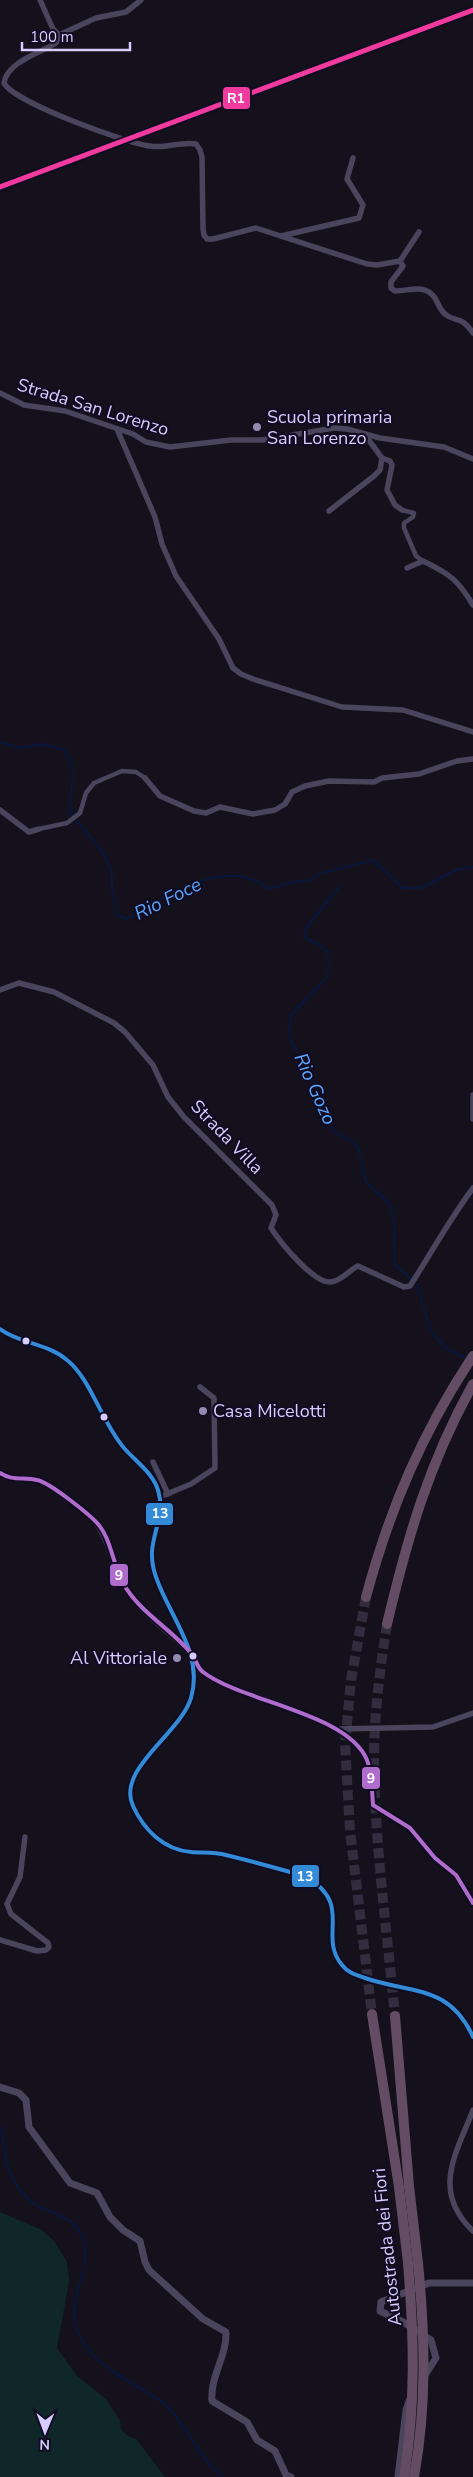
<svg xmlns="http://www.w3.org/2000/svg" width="473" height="2477" viewBox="0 0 473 2477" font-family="'Nunito Sans',sans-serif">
<rect width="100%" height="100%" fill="#14111c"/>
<polygon fill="#10272a" points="0,2212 42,2230 54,2241 67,2262 69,2281 57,2348 77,2376 106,2399 120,2421 121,2429 126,2435 136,2439 165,2477 0,2477"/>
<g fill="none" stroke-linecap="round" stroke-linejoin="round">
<g stroke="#08163d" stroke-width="2">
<path d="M0,742L19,748L43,744L65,750L73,769L70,812L104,854L112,873V890L117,915L126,919C167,897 225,854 269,889L294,882L310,880L321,873L373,860L403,888H422L456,870L473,867"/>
<polyline points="340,886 305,929 304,937 319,945 327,952 329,962 327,976 321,984 291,1015 288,1033 292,1043 310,1072 333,1131 354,1143 359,1151 366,1182 390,1204 395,1231 394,1264 417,1284 431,1332 446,1348 467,1359"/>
<path d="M0,2126C4,2136 4,2146 5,2156C7,2170 16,2186 25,2196C41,2214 71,2213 80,2233C95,2263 72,2288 75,2318C79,2357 118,2375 148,2393C154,2397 162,2401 167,2406C188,2427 199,2458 223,2477"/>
</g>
<g stroke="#312d3e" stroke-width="10" stroke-dasharray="10 5" stroke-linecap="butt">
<polyline points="366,1597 351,1680 345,1744 350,1831 372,2014"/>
<path d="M387,1624C380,1669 374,1714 374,1761C375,1846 387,1931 395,2016"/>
</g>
<g stroke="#48455d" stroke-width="4.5">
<polyline points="402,510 414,513 413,517 404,523 404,528 416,556 423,561"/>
<polyline points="39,829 67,823 80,813 86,793 94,783 122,771 136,772 145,778"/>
</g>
<g stroke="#48455d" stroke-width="5.5">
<polyline points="40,0 53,29 59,35 96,18 126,12 141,0"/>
<path d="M59,35L56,43C40,53 7,62 4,83C13,102 126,143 150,146C165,149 181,141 196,144L200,150L202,157L203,229L204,235L207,239H213L256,228L367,264L377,265L400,261L403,266L391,282V288L395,291C410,291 424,283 435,298C438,303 440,310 445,314C455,323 460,314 473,333"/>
<polyline points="281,236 359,218 363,205 347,179 353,158"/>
<polyline points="400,261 419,232"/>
<polyline points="0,393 24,405 65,411 133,434 146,442 170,447 231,440 263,440 334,428 347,429 380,438 444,447 473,459"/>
<polyline points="117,429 155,517 162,544 176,576 219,639 233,668 241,674 253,679 342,707 403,710 473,732"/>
<polyline points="365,435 382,458 390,461 392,465 387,490 395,505 402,510"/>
<polyline points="329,511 374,476 380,470 382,458"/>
<path d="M407,568L423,561C450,574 458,580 473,605"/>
<polyline points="145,778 160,796 194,811 206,813 220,807 253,814 275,810 285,804 292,792 305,786 329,781 374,782 382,778 419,774 457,761 473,759"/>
<polyline points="0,810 29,832 39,829"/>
<path d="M0,990L19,983L54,992L114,1023L125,1032L153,1065L168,1097L184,1117L272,1205L276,1215L271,1228C280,1242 314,1284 331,1282C342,1281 349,1270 358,1266L404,1287L410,1286C431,1253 450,1219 473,1188"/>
<polyline points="473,1095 473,1119"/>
<path d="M0,1329C20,1344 47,1343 67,1360C91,1379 102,1423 124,1448C136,1462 155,1474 159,1494C166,1524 143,1541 156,1577C170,1618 204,1653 191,1698C180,1734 116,1769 133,1806C144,1830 164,1850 191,1852C202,1853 214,1852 226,1855C252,1861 278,1869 305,1876C355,1905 317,1935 342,1965C348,1973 356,1975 365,1978C411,1994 449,1984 473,2037"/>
<polyline points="153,1462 168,1494"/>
<path d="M0,1473C12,1481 24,1477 37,1480C48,1482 73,1502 82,1509C110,1530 111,1567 130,1595C142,1613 172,1635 188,1651"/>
<polyline points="160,1497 191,1484 215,1468 214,1398 200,1387"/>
<path d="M195,1660L200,1671L212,1679C252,1697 348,1720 367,1760C373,1772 372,1792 373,1805L410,1828L435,1858L456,1875L473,1903"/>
<polyline points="337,1729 433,1727 473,1713"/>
<polyline points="0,1940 37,1951 46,1950 49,1947 48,1943 11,1914 7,1904 20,1877 25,1837"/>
<path d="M473,2110C456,2154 431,2191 473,2231"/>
</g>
<g stroke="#48455d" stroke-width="7">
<path d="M0,2087L19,2093L26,2100L29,2127L70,2183L97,2193L110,2217L123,2230L140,2241L145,2262L149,2270L203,2319L226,2332C227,2356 210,2376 212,2401L247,2422L257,2440L275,2451L286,2475L291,2477"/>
<polyline points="424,2377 436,2358 431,2340 403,2322 380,2311 381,2302 429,2283 473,2283"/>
<polyline points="398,2477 406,2410 409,2401"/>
</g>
<g stroke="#634c64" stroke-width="10">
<path d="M366,1597C390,1508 422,1433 473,1356"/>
<path d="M387,1624C408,1536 429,1463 473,1384"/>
<polyline points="372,2014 399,2187 408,2263"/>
<polyline points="395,2016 409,2186 418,2263"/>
</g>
<g stroke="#634c64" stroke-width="10">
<path d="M404,2477C416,2403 414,2337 408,2263"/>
<path d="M414,2477C427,2405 425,2335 418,2263"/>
</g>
<defs>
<path id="bus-1" d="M0,1329C20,1344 47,1343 67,1360C91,1379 102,1423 124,1448C136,1462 155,1474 159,1494C166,1524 143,1541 156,1577C170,1618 204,1653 191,1698C180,1734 116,1769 133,1806C144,1830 164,1850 191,1852C202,1853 214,1852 226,1855C252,1861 278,1869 305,1876C355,1905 317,1935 342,1965C348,1973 356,1975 365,1978C411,1994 449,1984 473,2037"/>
<path id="bus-2" d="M0,1473C12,1481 23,1477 37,1480C49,1482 89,1514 98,1524C111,1539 113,1565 123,1583C139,1612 170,1628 191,1653C196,1659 197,1668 203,1672C242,1702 348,1713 367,1760C372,1773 372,1792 373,1805L410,1828L435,1858L456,1875L473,1903"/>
</defs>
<use href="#bus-1" stroke="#110c21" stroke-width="8"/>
<use href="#bus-2" stroke="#110c21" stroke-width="8"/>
<use href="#bus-1" stroke="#338bd7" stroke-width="4"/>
<use href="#bus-2" stroke="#b06ccc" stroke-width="4"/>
<defs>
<polyline id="rail-1" points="0,187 473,10"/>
</defs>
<use href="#rail-1" stroke="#110c21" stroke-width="9"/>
<use href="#rail-1" stroke="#f13a9d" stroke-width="5"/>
</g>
<g fill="#928bb0" stroke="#110c21" stroke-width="2">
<circle cx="257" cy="427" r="5"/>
<circle cx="203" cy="1411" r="5"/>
<circle cx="177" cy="1658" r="5"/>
</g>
<g fill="#d6ccff" stroke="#110c21" stroke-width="2">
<circle cx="26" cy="1341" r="4.5"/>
<circle cx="104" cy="1417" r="4.5"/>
<circle cx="193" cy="1656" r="4.5"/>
</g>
<g text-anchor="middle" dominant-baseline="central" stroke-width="4.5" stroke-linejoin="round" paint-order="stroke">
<g font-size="18" fill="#d6ccff" stroke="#110c21">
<text transform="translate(93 407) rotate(17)">Strada San Lorenzo</text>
<text transform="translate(227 1137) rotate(46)">Strada Villa</text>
<text transform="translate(387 2247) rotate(-96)">Autostrada dei Fiori</text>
</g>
<g font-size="18" fill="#d6ccff" stroke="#110c21" text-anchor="start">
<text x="267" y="417">Scuola primaria<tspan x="267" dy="21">San Lorenzo</tspan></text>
<text x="213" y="1411">Casa Micelotti</text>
<text x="167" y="1658" text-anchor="end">Al Vittoriale</text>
</g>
<g font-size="19" font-style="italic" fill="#5aa6ff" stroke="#110c21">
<text transform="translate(168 899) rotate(-26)">Rio Foce</text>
<text transform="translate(315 1089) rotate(66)">Rio Gozo</text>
</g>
</g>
<g stroke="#110c21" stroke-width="2">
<rect x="222" y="86" width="29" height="24" rx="5" fill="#f13a9d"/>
<rect x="145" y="1502" width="29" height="24" rx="5" fill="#338bd7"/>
<rect x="109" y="1563" width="20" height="24" rx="5" fill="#b06ccc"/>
<rect x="361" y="1766" width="20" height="24" rx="5" fill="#b06ccc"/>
<rect x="291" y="1864" width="29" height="24" rx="5" fill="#338bd7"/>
</g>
<g font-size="14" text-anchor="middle" font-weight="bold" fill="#fff">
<text x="236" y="103">R1</text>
<text x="160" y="1518">13</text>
<text x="119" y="1580">9</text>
<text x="371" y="1783">9</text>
<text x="305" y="1881">13</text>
</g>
<g transform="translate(45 2432) rotate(181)" stroke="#110c21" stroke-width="4" paint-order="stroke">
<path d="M0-4L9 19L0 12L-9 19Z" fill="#d6ccff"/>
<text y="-8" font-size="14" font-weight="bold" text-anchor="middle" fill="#d6ccff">N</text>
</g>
<path d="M22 42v8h108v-8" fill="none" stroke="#d6ccff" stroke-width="2.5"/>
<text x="30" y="42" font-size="15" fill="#d6ccff" stroke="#110c21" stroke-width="4" paint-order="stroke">100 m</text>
</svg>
